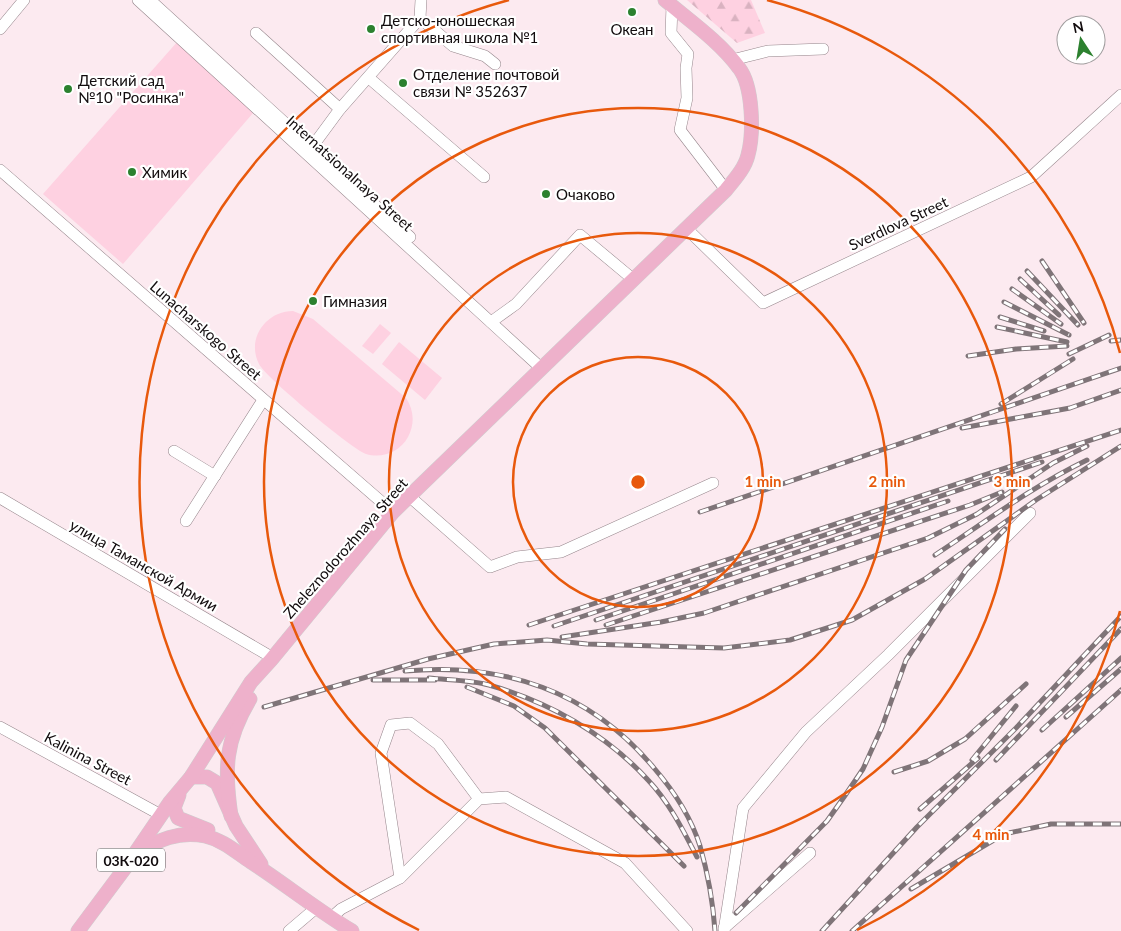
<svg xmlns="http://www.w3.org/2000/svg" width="1121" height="931" viewBox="0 0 1121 931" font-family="Lato,sans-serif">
<defs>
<pattern id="forest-firs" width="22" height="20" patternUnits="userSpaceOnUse" patternTransform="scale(1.25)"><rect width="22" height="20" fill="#fed1e1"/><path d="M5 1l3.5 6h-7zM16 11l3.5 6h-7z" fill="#d9b2c0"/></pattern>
</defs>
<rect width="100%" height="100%" fill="#fceaf0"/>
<polygon fill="url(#forest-firs)" points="687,0 751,0 765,33 737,43"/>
<g fill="#fed1e1">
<polygon points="178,41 253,113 123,264 43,194"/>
<path d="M293,311L313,319L406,398C414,410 415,424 408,437C400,452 382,459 366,454C352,449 265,377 259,364C246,339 266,311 293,311Z"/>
<polygon points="380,324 391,333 373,354 362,346"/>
<polygon points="399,342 442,378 425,400 382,364"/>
</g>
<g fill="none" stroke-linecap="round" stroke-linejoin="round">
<defs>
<g id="minor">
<polyline points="138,0 541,368"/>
<polyline points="150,0 410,237"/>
<polyline points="421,0 420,18 453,46 485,56 495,64"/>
<polyline points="672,6 671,33 688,54 686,68 687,98 680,130 726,190"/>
<polyline points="0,29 24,0"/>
<polyline points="256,33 340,109"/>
<polyline points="732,60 768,51 823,49"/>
<polyline points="369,78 484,177"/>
<polyline points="312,147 340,109 420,18"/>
<polyline points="0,170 393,512"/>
<polyline points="687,229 763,303 1031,177 1121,95"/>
<polyline points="491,322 516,304 580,235 634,280"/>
<polyline points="174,451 215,476"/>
<polyline points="409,496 490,567 517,557 561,552 713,483"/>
<polyline points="0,498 273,658"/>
<polyline points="186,521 263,400"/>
<polyline points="0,727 161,815"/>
<polyline points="400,878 381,753 391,725 410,723 438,744 479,799"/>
<polyline points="331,918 341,909 400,878 479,799 506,797 625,863 687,931"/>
<polyline points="724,928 810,853"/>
<polyline points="289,931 316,908"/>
<polyline points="724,931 743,808 806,732 888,655 1030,513"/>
</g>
<g id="major">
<polyline points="191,777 207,777 217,783 236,826 261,864"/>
<polyline points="179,795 174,808 178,818 208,830"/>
<path d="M231,816C224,769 225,741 250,699"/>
<path d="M138,855C156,839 180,831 205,836C223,840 236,852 251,862C285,884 317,910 352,931"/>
<path d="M78,931L125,868L170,802L191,777L251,682L271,660L393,512L726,190C735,179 745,168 748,155C754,133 753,86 739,68C720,42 690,21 665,0"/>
</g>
</defs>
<use href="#minor" stroke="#95858b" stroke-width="12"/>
<use href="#major" stroke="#cfcecf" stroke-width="15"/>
<use href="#minor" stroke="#fff" stroke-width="11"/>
<use href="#major" stroke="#eeb1cb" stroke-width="14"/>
<defs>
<g id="rail">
<polyline points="1042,261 1084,323"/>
<polyline points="1027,271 1078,325"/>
<polyline points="1020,279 1059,315"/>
<polyline points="1012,289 1061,324"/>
<polyline points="1004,302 1069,335"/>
<polyline points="1000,317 1044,331"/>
<polyline points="997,327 1067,342"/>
<polyline points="1111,341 1121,340"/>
<polyline points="1069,354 1109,335"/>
<polyline points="968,356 1016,349 1067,346"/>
<polyline points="1001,404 1073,359"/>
<polyline points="962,428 1070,408 1121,390"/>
<polyline points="700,512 1121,368"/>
<path d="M935,555C985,522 1033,486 1087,460"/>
<polyline points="596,620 948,501"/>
<polyline points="529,625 1121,430"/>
<polyline points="606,625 970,505 1002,492"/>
<polyline points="554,626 1042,462"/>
<polyline points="562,637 661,622 704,613 928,538 977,514 1053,463 1087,446"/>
<path d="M405,671C503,662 590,691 654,768C673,790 691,817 700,846C708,874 713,902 715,931"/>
<path d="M429,678C448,680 471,680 489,685C549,702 606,734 648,780C669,802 683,830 697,857"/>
<polyline points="373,680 435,680"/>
<polyline points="467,687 514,706 545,728 684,866"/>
<polyline points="264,707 428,659 494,644 547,640 587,644 724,648 790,640 852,620 925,579 1036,500 1121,446"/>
<polyline points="1066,717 1121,669"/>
<polyline points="1042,730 1121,658"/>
<polyline points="972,760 1016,706"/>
<polyline points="996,760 1121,629"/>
<polyline points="894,772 928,761 965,739 1026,684"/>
<polyline points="920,809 978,758"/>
<polyline points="911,889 1004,834 1051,824 1121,824"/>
<polyline points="736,913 827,821 844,797 863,769 882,727 906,660 966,570 1005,529"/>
<polyline points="822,931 917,827 1016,728 1121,616"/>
<polyline points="852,931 1121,690"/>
</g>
</defs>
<use href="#rail" stroke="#7f7478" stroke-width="5"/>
<use href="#rail" stroke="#fff" stroke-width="3" stroke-dasharray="9" stroke-linecap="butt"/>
</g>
<g fill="none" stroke="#e8590c" stroke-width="2.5">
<circle cx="638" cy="482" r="125"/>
<circle cx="638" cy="482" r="249"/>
<circle cx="638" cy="482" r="374"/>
<path d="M1120 611A499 499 0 0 1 857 930M419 930A499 499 0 0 1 509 0M767 0A499 499 0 0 1 1120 353"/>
</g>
<g fill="#2c812f" stroke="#fff" stroke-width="2">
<circle cx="632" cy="12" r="5"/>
<circle cx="371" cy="29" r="5"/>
<circle cx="403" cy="83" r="5"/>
<circle cx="68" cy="89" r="5"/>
<circle cx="132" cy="172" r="5"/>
<circle cx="546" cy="194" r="5"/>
<circle cx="313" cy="301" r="5"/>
</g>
<g text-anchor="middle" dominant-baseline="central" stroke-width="4.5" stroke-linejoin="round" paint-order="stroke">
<rect fill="#fff" stroke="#585456" stroke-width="1" x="97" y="848.5" width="68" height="23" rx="4"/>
<g font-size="14" font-weight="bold" fill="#110b0d">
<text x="131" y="860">03К-020</text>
</g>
<g font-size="15" fill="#110b0d" stroke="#fff" text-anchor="start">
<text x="381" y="20">Детско-юношеская<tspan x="381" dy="17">спортивная школа №1</tspan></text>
<text x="632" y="29" text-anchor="middle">Океан</text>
<text x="413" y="74">Отделение почтовой<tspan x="413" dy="17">связи № 352637</tspan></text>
<text x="78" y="80">Детский сад<tspan x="78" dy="17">№10 "Росинка"</tspan></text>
<text x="142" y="172">Химик</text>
<text x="556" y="194">Очаково</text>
<text x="323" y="301">Гимназия</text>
</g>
<g font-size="15" fill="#110b0d" stroke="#fff">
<text transform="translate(350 173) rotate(42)">Internatsionalnaya Street</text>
<text transform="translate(898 223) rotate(-25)">Sverdlova Street</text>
<text transform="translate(206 330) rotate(41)">Lunacharskogo Street</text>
<text transform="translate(345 548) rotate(-49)">Zheleznodorozhnaya Street</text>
<text transform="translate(144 565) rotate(30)">улица Таманской Армии</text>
<text transform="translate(88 758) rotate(28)">Kalinina Street</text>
</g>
</g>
<circle cx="638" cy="482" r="8" fill="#e8590c" stroke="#fff" stroke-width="2.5"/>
<g font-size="15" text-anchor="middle" font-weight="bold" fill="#e8590c" stroke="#fff" stroke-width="4.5" stroke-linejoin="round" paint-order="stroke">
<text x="763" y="487">1 min</text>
<text x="887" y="487">2 min</text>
<text x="1012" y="487">3 min</text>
<text x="991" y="840">4 min</text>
</g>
<g transform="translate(1081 40) rotate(348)"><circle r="24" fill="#ffffff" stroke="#a09d9e"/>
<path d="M0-4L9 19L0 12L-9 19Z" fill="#2c812f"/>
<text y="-8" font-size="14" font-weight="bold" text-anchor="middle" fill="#110b0d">N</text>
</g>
</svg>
